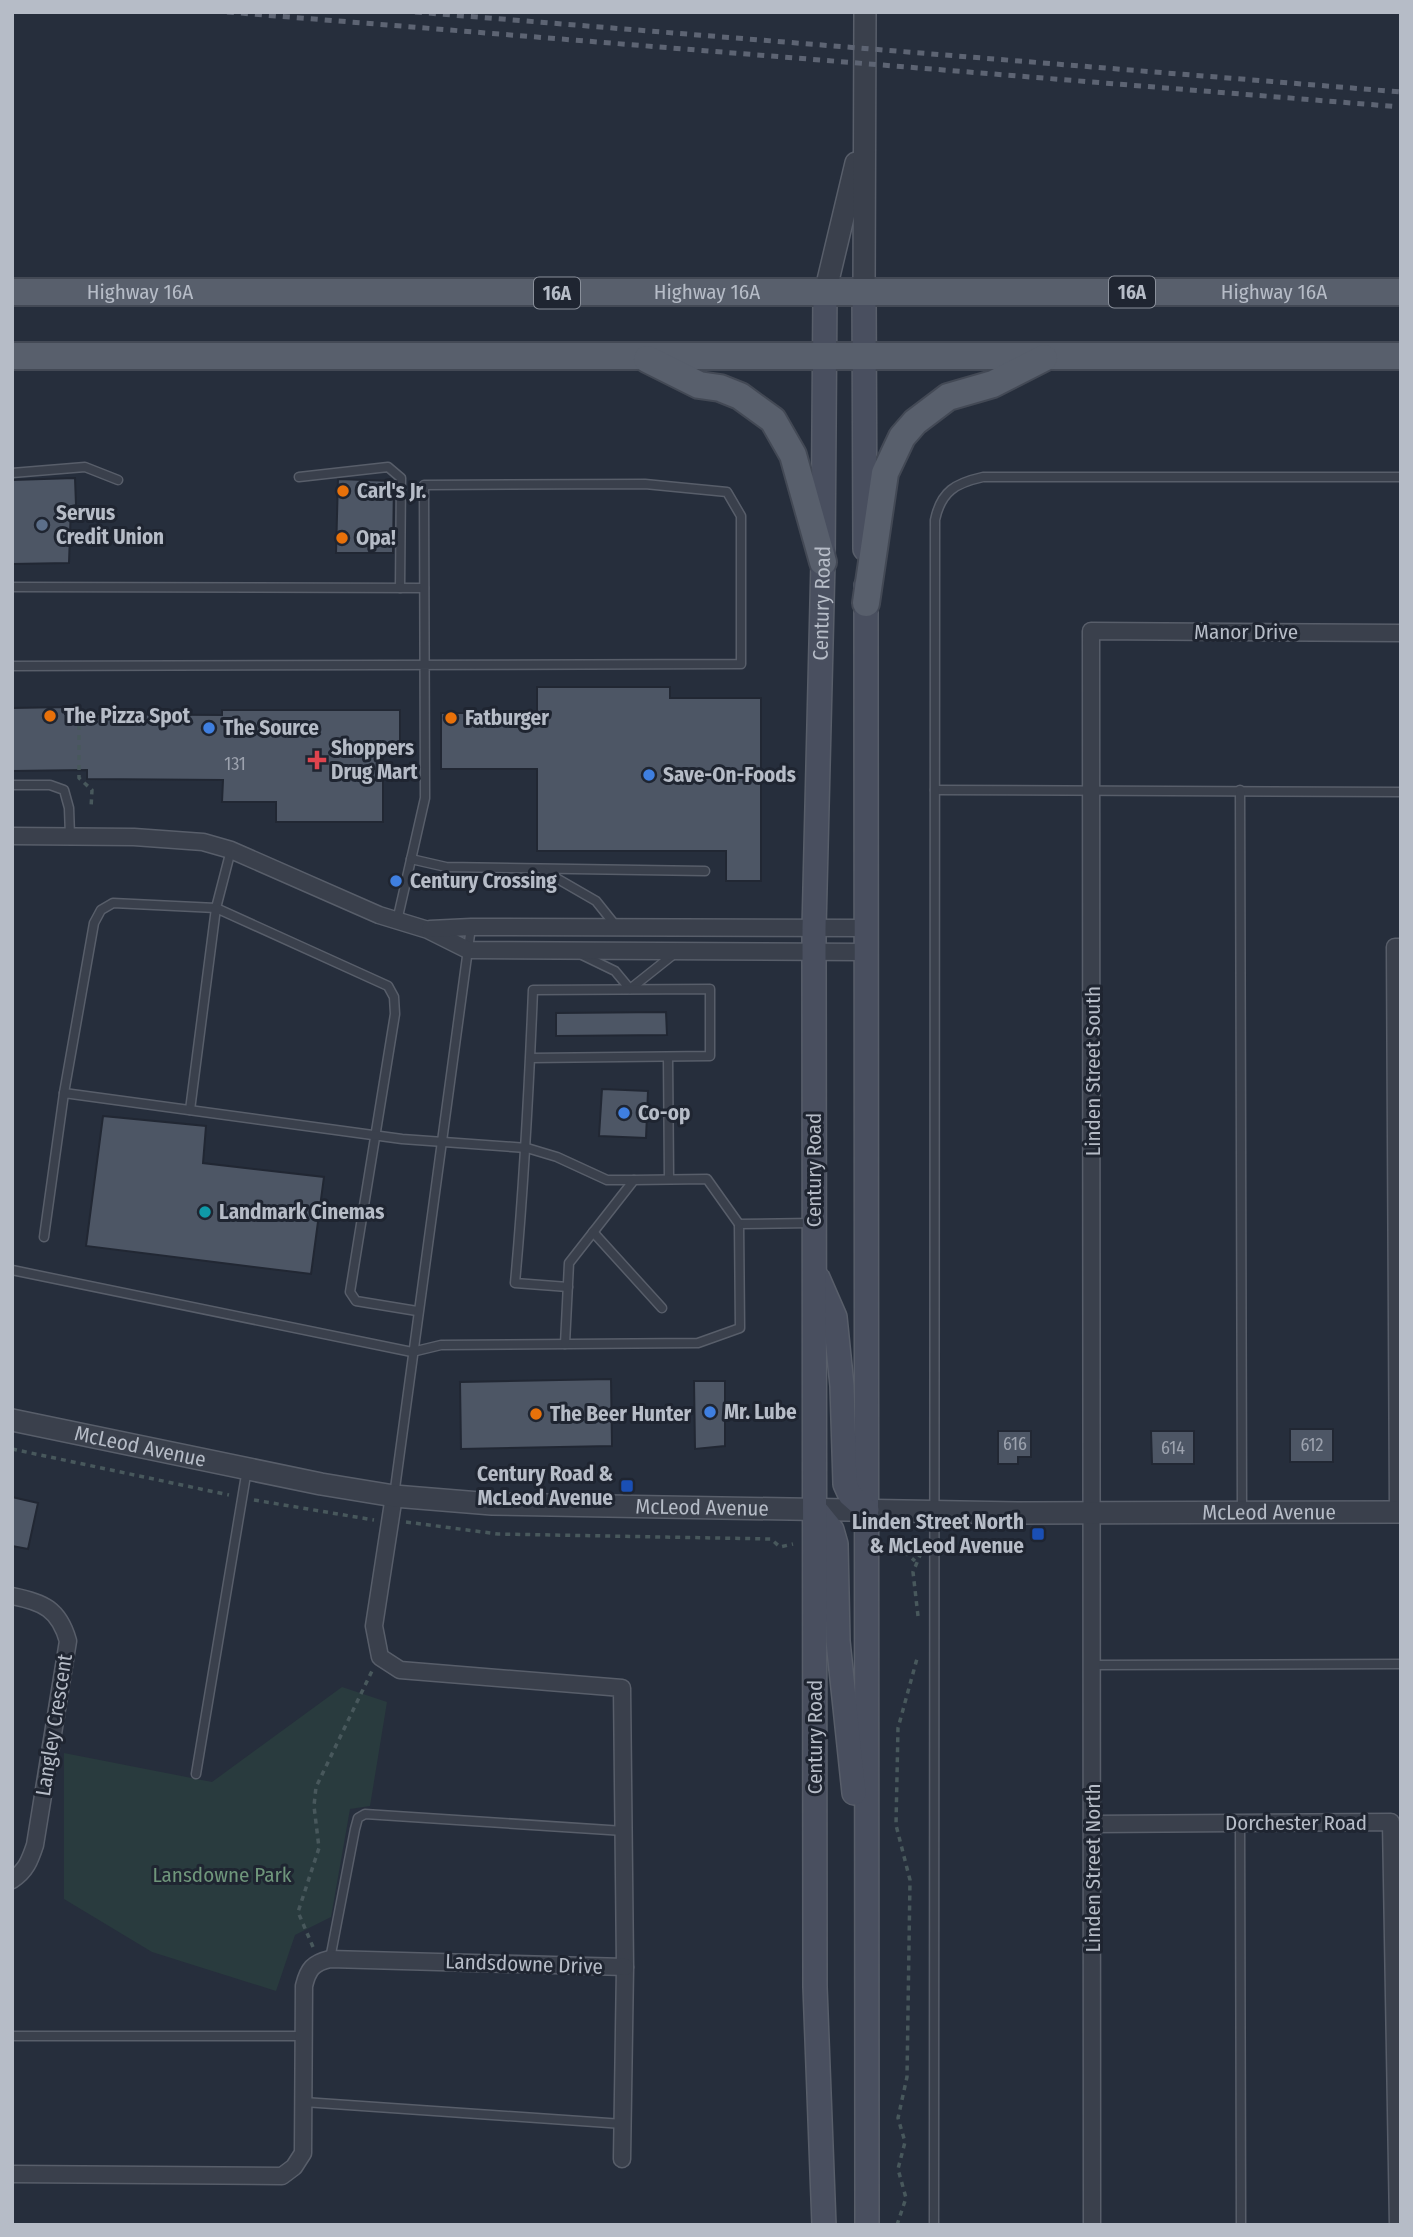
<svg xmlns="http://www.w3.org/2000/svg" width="1413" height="2237" viewBox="0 0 1413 2237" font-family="'Fira Sans Condensed',sans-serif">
<rect width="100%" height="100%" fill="#262e3c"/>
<polygon fill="#293b3e" points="342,1687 387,1702 370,1806 350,1809 331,1917 295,1935 276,1991 152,1952 64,1899 64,1753 212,1782"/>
<g fill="#4d5665" stroke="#212733" stroke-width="2">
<polygon points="75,478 76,505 71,506 69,563 12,564 12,480"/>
<polygon points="338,479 394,481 393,553 336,553"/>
<polygon points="537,687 670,687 670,698 761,698 761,881 726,881 726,851 537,851 537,769 441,769 441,713 537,713"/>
<polygon points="65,707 65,714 222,715 222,710 400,710 400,749 383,749 383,822 276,822 276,802 222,802 223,780 87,779 87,770 12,771 12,708"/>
<polygon points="666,1012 667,1035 556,1036 556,1013"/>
<polygon points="602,1089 648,1091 646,1138 599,1136"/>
<polygon points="103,1116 206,1126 203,1163 324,1177 311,1274 86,1246"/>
<polygon points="611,1379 612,1446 461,1449 460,1382"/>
<polygon points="694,1381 725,1381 725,1446 695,1449"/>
<rect x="1290" y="1429" width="43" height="33"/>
<polygon points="998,1431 1031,1431 1031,1457 1018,1457 1018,1464 998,1464"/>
<polygon points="1151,1431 1194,1431 1194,1464 1152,1464"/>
<polygon points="12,1497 38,1503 28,1549 12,1546"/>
</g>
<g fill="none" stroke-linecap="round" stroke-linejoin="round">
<defs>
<g id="service">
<polyline points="12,473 85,467 118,480"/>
<polyline points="299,477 388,467 401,478 400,588"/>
<polyline points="12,587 424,588"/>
<polyline points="12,666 741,664 741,516 727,492 645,484 424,485 425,798 397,921"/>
<polyline points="12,785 50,785 64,790 69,808 70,836"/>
<polyline points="935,790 1401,792"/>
<polyline points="1240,790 1242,1510"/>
<polyline points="411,859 446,867 705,871"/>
<polyline points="544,871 596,901 616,926"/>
<polyline points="582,955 615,971 630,989 674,954"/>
<polyline points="668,1057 669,1178"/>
<path d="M531,1058L710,1056V989L533,990C529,1088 524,1185 515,1283L568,1287"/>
<polyline points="64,1093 94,923 101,910 113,903 216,908 231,850"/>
<polyline points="190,1110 216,908 388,986 394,997 395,1014 350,1292 356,1301 417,1311"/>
<polyline points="593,1232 662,1308"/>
<polyline points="44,1237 64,1093 402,1139 527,1148 557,1157 607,1180 634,1180"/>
<polyline points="12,1270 412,1352 441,1345 698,1343 740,1328 739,1224 811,1223"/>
<polyline points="565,1344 569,1263 634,1180 707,1179 739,1224"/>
<polyline points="394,1496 471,927"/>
<polyline points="1092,1665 1401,1664"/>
<polyline points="196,1774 247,1469"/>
<polyline points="1240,1823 1241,2225"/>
<polyline points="330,1959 355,1829 358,1818 365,1814 624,1831"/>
<polyline points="12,2036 304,2036"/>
<polyline points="304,2102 623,2124"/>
<path d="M934,2225L935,520C941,491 956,483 983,477H1401"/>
</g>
<g id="minor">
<polyline points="12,836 134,837 203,842 231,850 379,915 428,930 468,950 865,952"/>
<polyline points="430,929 471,927 865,928"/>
<polyline points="394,1496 374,1626 380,1657 400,1670 622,1688 625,1967 622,2159"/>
<polyline points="1398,1512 1395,947 1401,947"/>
<path d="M12,1596C43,1602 59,1609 68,1641L35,1845C30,1860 26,1871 12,1880"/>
<polyline points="1093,1824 1391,1822 1398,2225"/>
<path d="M12,2174L282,2176L294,2167L303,2153L304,1986C308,1969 313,1963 330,1959L625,1967"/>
<polyline points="1092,2225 1091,631 1401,633"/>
</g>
<g id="tertiary">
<polyline points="825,293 856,163"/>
<polyline points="864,293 865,12"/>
<path id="s1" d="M12,1420L321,1484L394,1496L492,1504L1021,1513L1401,1512"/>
</g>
<g id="secondary">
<polyline points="864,293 865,549"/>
<polyline points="866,586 867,2225"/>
<polyline points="818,1278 835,1317 842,1386 845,1484 850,1495 867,1510"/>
<polyline points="815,1509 832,1530 836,1544 838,1641 854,1793"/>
<path id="s2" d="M824,2225L815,1987L814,929L823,562L825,293"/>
</g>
<g id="primary">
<path id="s3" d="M12,292H1401"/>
<polyline points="12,356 1401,356"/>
<polyline points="647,359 699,385 720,388 740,396 773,420 793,455 823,562"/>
<polyline points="866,603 885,473 902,437 915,422 948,397 993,384 1044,358"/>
</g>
</defs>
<use href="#service" stroke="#585e6a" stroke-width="11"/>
<use href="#minor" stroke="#585e6a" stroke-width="19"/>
<use href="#tertiary" stroke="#585e6a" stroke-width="24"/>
<use href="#secondary" stroke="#585e6a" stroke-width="26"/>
<use href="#primary" stroke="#434955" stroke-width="30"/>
<g stroke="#48585c" stroke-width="3.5" stroke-dasharray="5 5" stroke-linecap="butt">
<polyline points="79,705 79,778 92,790 91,808"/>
<polyline points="12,1449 229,1495"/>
<polyline points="254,1500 374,1520"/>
<polyline points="406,1522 498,1534 771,1539 780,1547 793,1544"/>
<polyline points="888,1542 893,1542 915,1561"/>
<polyline points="918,1616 913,1572 921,1553"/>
<polyline points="313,1947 298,1912 319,1848 314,1806 316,1787 372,1671"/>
<polyline points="897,2225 906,2198 898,2169 905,2142 898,2118 907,2077 910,1880 896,1825 898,1728 918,1655"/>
</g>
<use href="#service" stroke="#3a404c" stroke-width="8"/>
<use href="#minor" stroke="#3a404c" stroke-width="16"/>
<use href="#tertiary" stroke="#3a404c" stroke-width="21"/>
<use href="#secondary" stroke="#494f5f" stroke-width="23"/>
<use href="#primary" stroke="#585f6c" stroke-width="26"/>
<g stroke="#5d6473" stroke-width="5" stroke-dasharray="7 7" stroke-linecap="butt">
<polyline points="227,12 1401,107"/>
<polyline points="415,12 1401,92"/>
</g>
</g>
<g fill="#e8710a" stroke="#1f2531" stroke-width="2.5">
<circle cx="343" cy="491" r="7"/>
<circle cx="342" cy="538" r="7"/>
<circle cx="50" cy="716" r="7"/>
<circle cx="451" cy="718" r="7"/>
<circle cx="536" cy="1414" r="7"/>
</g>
<circle fill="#5c6f8a" stroke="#1f2531" stroke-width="2.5" cx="42" cy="525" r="7"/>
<g fill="#3f7fe0" stroke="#1f2531" stroke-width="2.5">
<circle cx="209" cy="728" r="7"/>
<circle cx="649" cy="775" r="7"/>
<circle cx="396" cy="881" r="7"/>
<circle cx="624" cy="1113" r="7"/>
<circle cx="710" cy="1412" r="7"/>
</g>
<path fill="#e0444e" stroke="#1f2531" stroke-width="2.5" d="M313.5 749.5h7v7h7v7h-7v7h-7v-7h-7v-7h7z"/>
<circle fill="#0f9aa8" stroke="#1f2531" stroke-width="2.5" cx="205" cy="1212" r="7"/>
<g fill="#1a4fb4" stroke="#1f2531" stroke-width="2.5">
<rect x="620" y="1479" width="14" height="14" rx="3.5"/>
<rect x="1031" y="1527" width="14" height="14" rx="3.5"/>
</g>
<g text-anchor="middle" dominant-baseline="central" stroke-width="6" stroke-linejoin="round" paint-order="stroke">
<g font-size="18" fill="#9ca2ae">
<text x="235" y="764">131</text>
<text x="1015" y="1444">616</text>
<text x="1312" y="1445">612</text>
<text x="1173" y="1448">614</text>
</g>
<g fill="#1f2531" stroke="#898f9a" stroke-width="2">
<rect x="1109" y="276.5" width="46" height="31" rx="5"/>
<rect x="534" y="277.5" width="46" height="31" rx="5"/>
</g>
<g font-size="19" font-weight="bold" fill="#b6bcc7">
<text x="1132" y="292">16A</text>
<text x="557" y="293">16A</text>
</g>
<g font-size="21" fill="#b6bcc7" stroke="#1f2531">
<text stroke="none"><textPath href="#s3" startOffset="128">Highway 16A</textPath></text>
<text stroke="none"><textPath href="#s3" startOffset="1262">Highway 16A</textPath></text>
<text stroke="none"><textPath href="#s3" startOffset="695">Highway 16A</textPath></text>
<text stroke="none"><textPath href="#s2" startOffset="1622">Century Road</textPath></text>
<text x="1246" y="632">Manor Drive</text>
<text transform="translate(1093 1071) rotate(-90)">Linden Street South</text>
<text transform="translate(814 1170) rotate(-90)">Century Road</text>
<text stroke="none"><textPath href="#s1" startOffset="131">McLeod Avenue</textPath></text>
<text stroke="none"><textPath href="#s1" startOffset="698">McLeod Avenue</textPath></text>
<text stroke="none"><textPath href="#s1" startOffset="1265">McLeod Avenue</textPath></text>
<text transform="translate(54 1725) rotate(-81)">Langley Crescent</text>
<text transform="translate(815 1737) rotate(-90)">Century Road</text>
<text x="1296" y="1823">Dorchester Road</text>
<text transform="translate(1093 1868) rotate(-90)">Linden Street North</text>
<text transform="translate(524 1964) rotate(2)">Landsdowne Drive</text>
</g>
<g font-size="21" font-weight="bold" fill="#b6bcc7" stroke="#1f2531" text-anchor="start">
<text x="357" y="491">Carl's Jr.</text>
<text x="56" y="513">Servus<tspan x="56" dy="24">Credit Union</tspan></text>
<text x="356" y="538">Opa!</text>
<text x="64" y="716">The Pizza Spot</text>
<text x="465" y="718">Fatburger</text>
<text x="223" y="728">The Source</text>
<text x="331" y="748">Shoppers<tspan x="331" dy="24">Drug Mart</tspan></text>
<text x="663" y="775">Save-On-Foods</text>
<text x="410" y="881">Century Crossing</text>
<text x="638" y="1113">Co-op</text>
<text x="219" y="1212">Landmark Cinemas</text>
<text x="724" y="1412">Mr. Lube</text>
<text x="550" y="1414">The Beer Hunter</text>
<text x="613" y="1474" text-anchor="end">Century Road &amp;<tspan x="613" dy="24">McLeod Avenue</tspan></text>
<text x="1024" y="1522" text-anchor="end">Linden Street North<tspan x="1024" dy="24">&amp; McLeod Avenue</tspan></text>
</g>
<g font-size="21" fill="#6f967b" stroke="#1f2531">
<text x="222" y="1875">Lansdowne Park</text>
</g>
</g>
<rect width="1413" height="2237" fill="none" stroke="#b6bcc7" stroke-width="28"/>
</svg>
